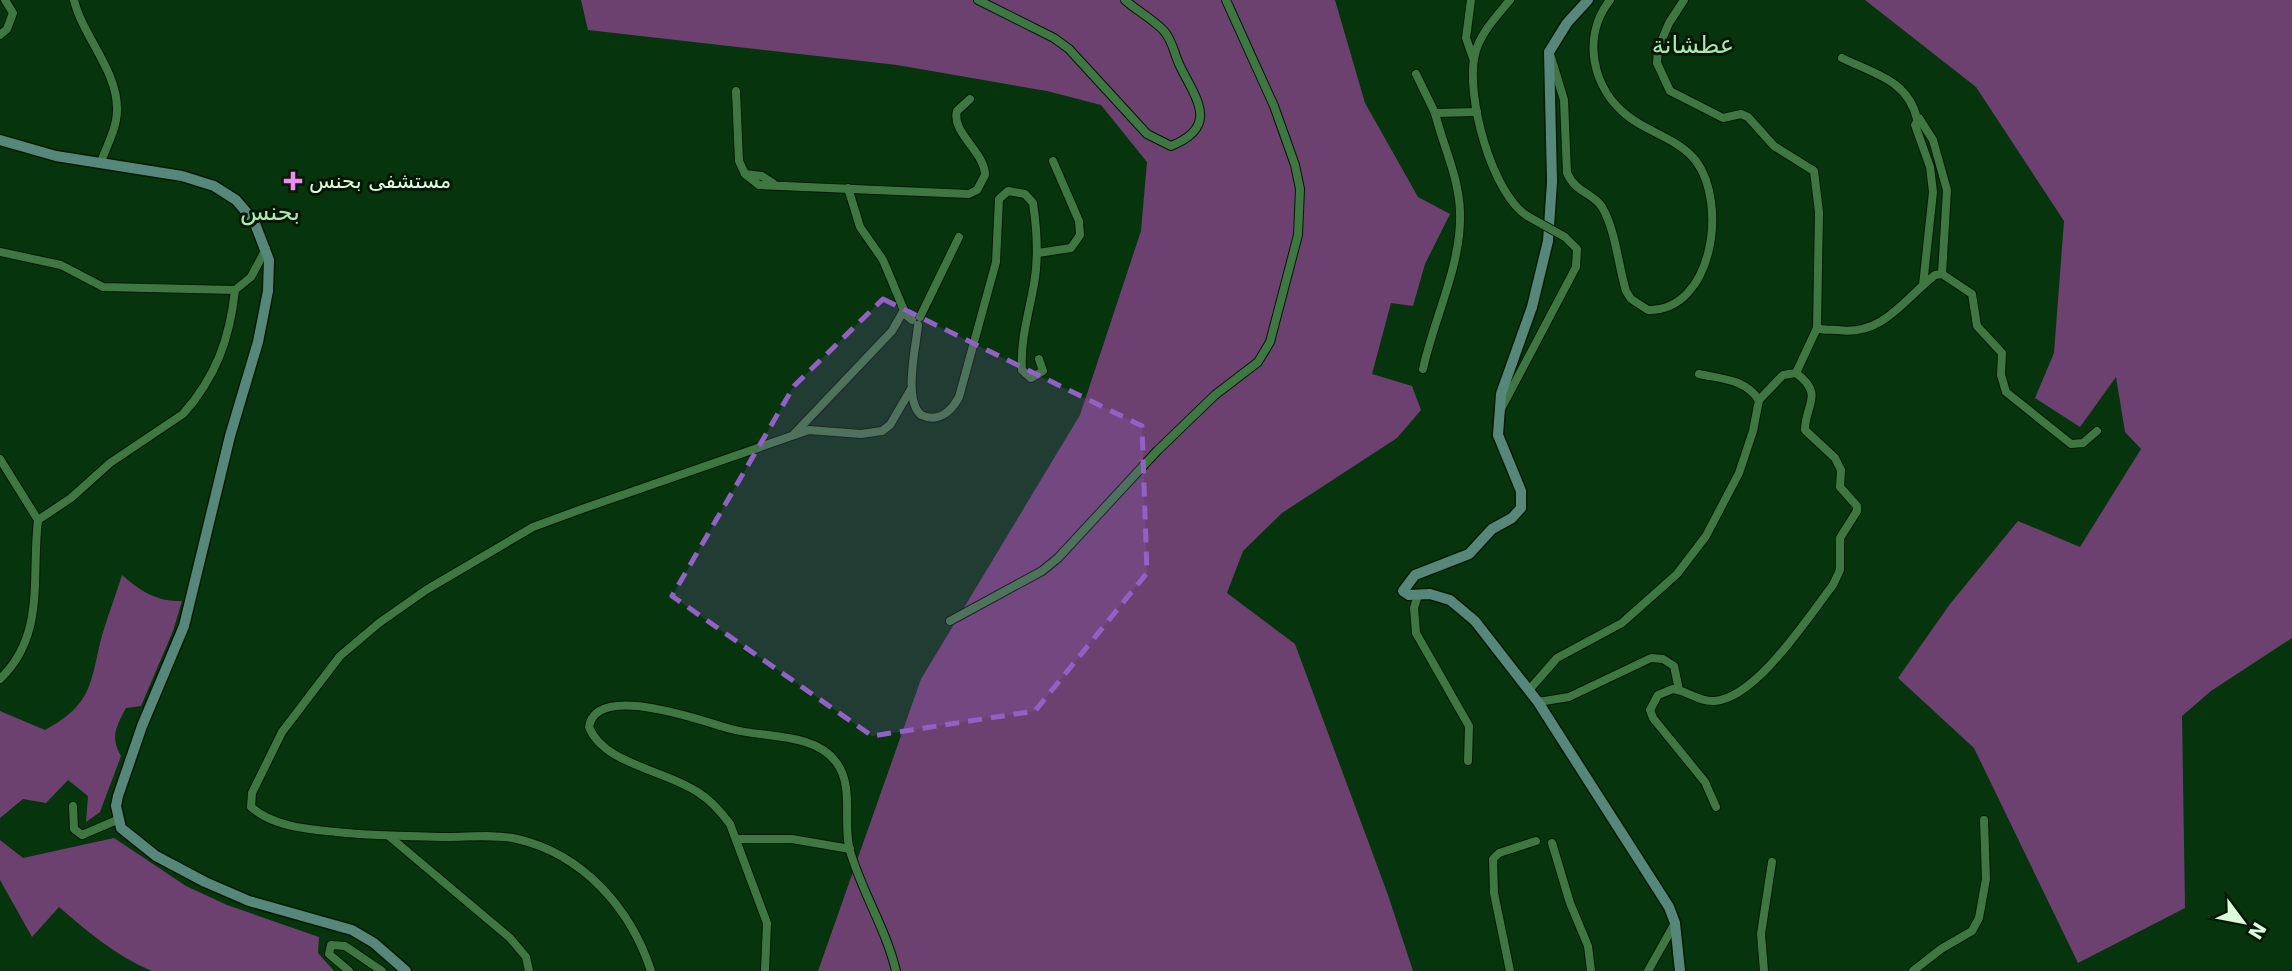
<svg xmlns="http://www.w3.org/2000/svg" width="2292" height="971" viewBox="0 0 2292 971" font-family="'DejaVu Sans','Noto Naskh Arabic',sans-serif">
<rect width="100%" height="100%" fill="#06340d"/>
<g fill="#6c416f">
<polygon points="581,0 1335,0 1365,103 1418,197 1450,214 1425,264 1413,306 1391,303 1372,374 1412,386 1421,410 1397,438 1282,513 1243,551 1227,593 1295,644 1388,895 1413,971 818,971 921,679 1080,415 1141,231 1147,162 1101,105 1047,91 897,65 588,30"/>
<polygon points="1865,0 2292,0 2292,638 2211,691 2182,716 2185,908 2078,963 1974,748 1898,678 1950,604 2018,521 2080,547 2141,449 2125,432 2116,377 2080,427 2035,398 2054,353 2064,221 1976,87"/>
<path d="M122,575C140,591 157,602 182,601L173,631L141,706L126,708C116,727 110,737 121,756L100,812L86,822L88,796L68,780L46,803L23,799L0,818V711L45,730C89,706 90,688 100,643C106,620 115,598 122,575Z"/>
<path d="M114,838L186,886L227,905L319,937L318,953L334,971H152C116,956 88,932 59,907L32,937L0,880V840L23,858Z"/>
</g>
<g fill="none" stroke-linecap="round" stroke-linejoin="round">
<defs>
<g id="minor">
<path d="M74,0C83,37 118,71 117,110C117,128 107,145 101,162"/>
<path d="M978,0L1054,38L1069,49L1147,134L1171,146C1220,126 1196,99 1180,66C1174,54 1173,41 1164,31C1153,19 1137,11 1125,0"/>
<polyline points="1471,0 1466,38 1473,58"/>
<path d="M1510,0C1497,16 1480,33 1475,54C1465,95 1492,196 1529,217"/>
<polyline points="1684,0 1669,23 1658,49 1657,63 1670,91 1723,118 1741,114 1748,117 1774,146 1814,171 1819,212 1817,328"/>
<polyline points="0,35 7,29 13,13 5,0"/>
<path d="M1551,57L1564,100L1567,173C1576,193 1593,193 1602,207C1616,231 1618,265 1626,291L1631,299L1648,310C1713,311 1728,204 1696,161C1680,140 1650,133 1629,117C1592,89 1581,37 1610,0"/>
<path d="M1842,58C1874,74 1908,80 1917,119"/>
<polyline points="1416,74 1435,113 1477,112"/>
<polyline points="736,91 739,161 745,174"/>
<path d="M773,183L762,176L745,174L759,185L969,194L977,190L985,175C985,152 951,133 957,111L970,99"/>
<polyline points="848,188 860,227 883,260 906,315 912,320"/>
<polyline points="0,252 61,265 103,287 235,290 251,277 266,249"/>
<polyline points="1038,253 1071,248 1080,235 1079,221 1053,161"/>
<polyline points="1923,285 1933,192 1930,167 1915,125 1919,118 1933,140 1947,190 1942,274"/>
<polyline points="920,317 959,237"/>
<path d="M918,325C916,348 903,399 921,415C938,423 951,412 959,397L996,262L999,199L1008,191L1025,194L1033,203C1037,230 1039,257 1034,284C1029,313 1020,340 1022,370L1031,378L1043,371L1039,359"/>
<path d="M1423,369C1434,318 1462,264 1460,212C1459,177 1443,146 1435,113"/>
<path d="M1759,400L1783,375L1796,373L1817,328C1824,331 1831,329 1838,330C1883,336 1903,300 1935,275L1942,274L1972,294L1977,326L2002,353L2001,375L2006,392L2071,444L2083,443L2097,431"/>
<polyline points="1501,409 1576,267 1577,249 1565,237"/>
<polyline points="795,433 892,331 904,310"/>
<polyline points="0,459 38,520"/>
<polyline points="1418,595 1414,608 1416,633 1469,726 1468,761"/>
<polyline points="950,621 1042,571 1058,558 1157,451 1215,395 1258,362 1270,342 1298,235 1300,189 1295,165 1274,106 1226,0"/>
<path d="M0,679C46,635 31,577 38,520L71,498L110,463L183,414C216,377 230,338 235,290"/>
<path d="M1529,690L1557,658L1622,623L1677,574L1706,536L1739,473L1753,431L1759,400C1745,379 1722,379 1699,374"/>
<polyline points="1538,702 1569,697 1651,658 1663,659 1674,666 1679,690"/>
<polyline points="73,806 74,829 82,835 117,820"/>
<path d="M1716,807L1705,782L1653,718L1650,710L1658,695L1673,689C1688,691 1699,702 1714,701C1756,699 1808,617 1833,585L1840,570V538L1857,511V506L1840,487L1841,470L1835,458L1805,430C1805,404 1825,395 1796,373"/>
<polyline points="390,837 510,938 526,957 529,971"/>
<polyline points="736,839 792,839 850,849"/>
<polyline points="1552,843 1570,903 1588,946 1591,971"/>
<polyline points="349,971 329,954 331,945 345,946 382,971"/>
<path d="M651,971C631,909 583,854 517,839C495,834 470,837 448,837C410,836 373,836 336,832C307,829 274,827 251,807L252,793L282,732L340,656L379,623L426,590L533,527L582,509L809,430L861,434L882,431L890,425L911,389"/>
<path d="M765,971L767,923L730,824C721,812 712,801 699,793C667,770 604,765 589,727C596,681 704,722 731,729C763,738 814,732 836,762C855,787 842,823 850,851C862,892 886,929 896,971"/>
<polyline points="1510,971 1494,893 1493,859 1499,853 1536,841"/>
<polyline points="1648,971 1675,923"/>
<polyline points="1764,971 1761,934 1772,862"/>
<polyline points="1913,971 1941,949 1972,931 1979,918 1986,879 1984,820"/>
</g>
<g id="secondary">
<polyline points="1588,0 1567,23 1549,52 1552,182 1548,241 1532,307 1501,394 1498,435 1521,491 1521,508 1512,518 1492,529 1469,554 1415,575 1403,591 1409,595 1430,594 1450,600 1475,621 1538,702 1669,907 1675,923 1680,971"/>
<polyline points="0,140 56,156 182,176 214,186 236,200 254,221 269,260 268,291 258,342 230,436 184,626 142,726 118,796 116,806 121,828 156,856 205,882 249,901 352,930 374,943 406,971"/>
</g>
</defs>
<use href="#minor" stroke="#001902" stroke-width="10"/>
<use href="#secondary" stroke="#001902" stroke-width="13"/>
<use href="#minor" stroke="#3e7742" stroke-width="8"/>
<use href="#secondary" stroke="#55877a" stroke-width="10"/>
<defs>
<polyline id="minor-bridge" points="1529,217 1565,237"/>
</defs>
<use href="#minor-bridge" stroke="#001902" stroke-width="10" stroke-linecap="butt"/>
<use href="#minor-bridge" stroke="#3e7742" stroke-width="8"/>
</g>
<path fill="#9360c6" fill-opacity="0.2" stroke="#9360c6" stroke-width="5" stroke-dasharray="14 9" stroke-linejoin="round" d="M883,299L1142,426L1147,573L1035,711L872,736L672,596L794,386Z"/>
<path fill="#f08bf5" stroke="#021804" stroke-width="2.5" d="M289.5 170.5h7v7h7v7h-7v7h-7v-7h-7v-7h7z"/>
<g text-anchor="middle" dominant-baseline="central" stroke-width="6" stroke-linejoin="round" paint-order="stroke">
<g font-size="21" fill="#dcfadc" stroke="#021804" text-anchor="start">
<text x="309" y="181">مستشفى بحنس</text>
</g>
<g font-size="24" fill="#ace9ad" stroke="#021804">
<text x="1693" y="45">عطشانة</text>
<text x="270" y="212">بحنس</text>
</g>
</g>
<g transform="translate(2243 922) rotate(122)" stroke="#021804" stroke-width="5" paint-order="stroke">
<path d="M0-5L12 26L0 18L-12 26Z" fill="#dcfadc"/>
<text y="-10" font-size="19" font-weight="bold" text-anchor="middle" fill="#dcfadc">N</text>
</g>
</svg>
